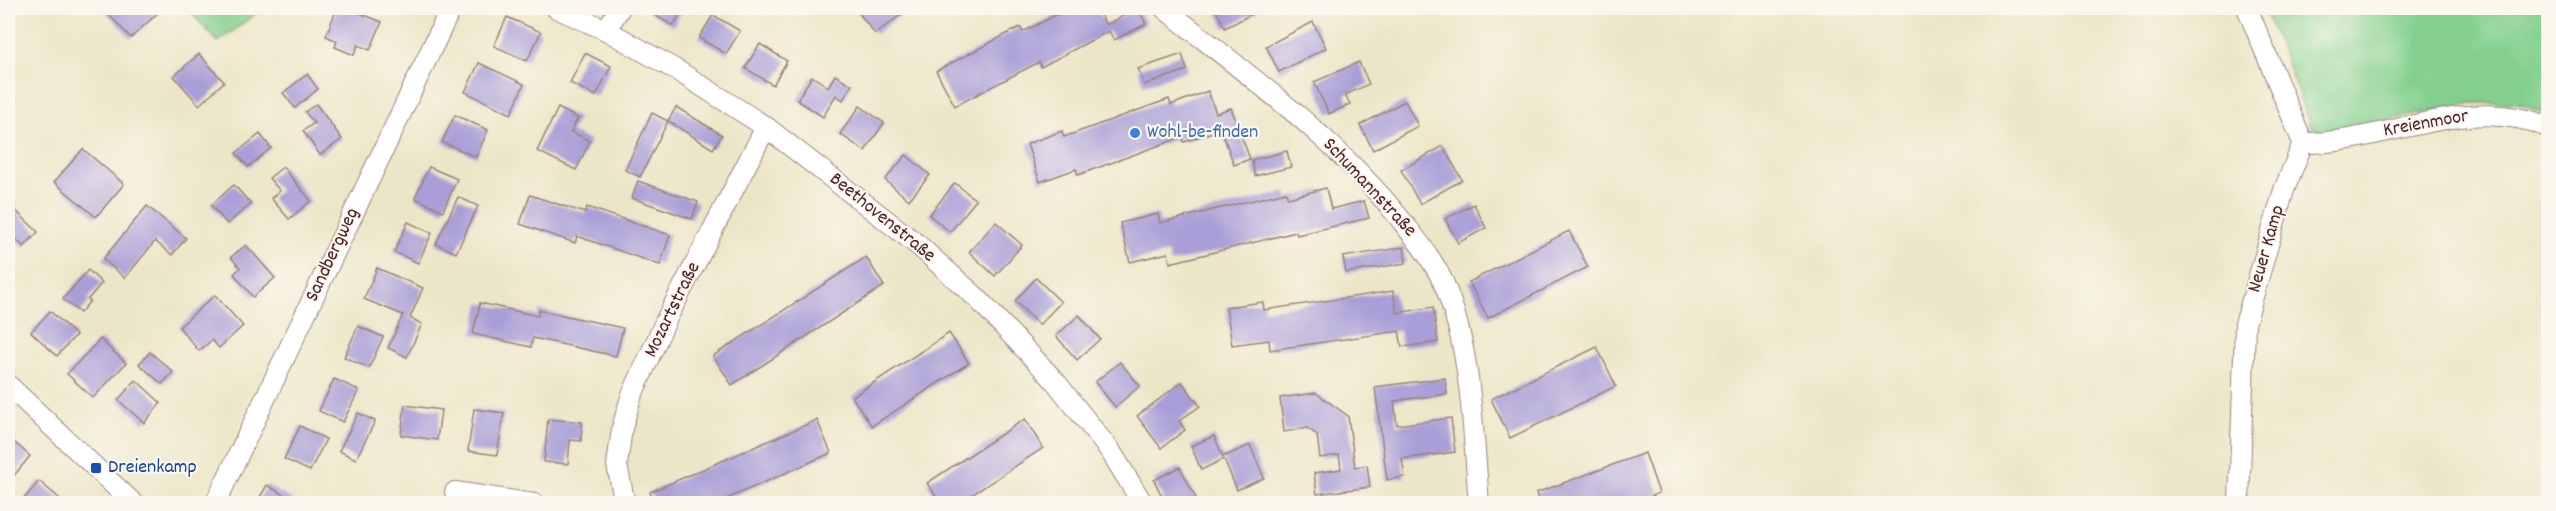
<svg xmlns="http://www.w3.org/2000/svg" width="2556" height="511" viewBox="0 0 2556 511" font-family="Dekko,sans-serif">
<rect width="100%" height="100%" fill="#fbf7ec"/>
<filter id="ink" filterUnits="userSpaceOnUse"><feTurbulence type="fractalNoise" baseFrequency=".0167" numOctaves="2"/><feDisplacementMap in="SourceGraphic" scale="12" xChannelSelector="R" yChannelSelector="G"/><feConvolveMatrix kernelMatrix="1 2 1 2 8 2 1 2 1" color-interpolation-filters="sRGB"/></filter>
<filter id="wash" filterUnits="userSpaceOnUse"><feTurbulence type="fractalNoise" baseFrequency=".008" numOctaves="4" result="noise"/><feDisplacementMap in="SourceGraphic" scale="24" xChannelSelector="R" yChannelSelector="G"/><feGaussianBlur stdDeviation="1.35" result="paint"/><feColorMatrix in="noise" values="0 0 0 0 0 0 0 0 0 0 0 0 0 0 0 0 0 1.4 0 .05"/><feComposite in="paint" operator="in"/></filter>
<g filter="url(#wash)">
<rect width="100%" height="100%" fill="#ece6c8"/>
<g fill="#83d08e" stroke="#66785c" stroke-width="1.5">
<polygon points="187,8 256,8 259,11 218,42"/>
<polygon points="2263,8 2548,8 2548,115 2519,103 2472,103 2325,133 2311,127 2285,58"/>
</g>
<g id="blocks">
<g fill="#a99ed7">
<polygon points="113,8 163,8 131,38 107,13"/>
<polygon points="337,8 347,8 382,22 370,50 358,45 354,55 335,47 337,41 326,36"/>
<polygon points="648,8 684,8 673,26 646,10"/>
<polygon points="855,8 910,8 875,34"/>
<polygon points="1069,8 1097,8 1106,25 1138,8 1146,24 1114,40 1109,31 1041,67 1039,62 955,106 936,71 1020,27 1023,32"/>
<polygon points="1215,8 1256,8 1258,11 1225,28"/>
<polygon points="713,15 740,31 726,54 699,38"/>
<polygon points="507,17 541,32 527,61 494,46"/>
<polygon points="1313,22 1326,48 1279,72 1266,46"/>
<polygon points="760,44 787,61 773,85 745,68"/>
<polygon points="585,53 611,66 596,96 570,83"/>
<polygon points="199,54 224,82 199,105 174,76"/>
<polygon points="1182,54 1187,70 1144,85 1138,69"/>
<polygon points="1359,62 1369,84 1345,95 1350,104 1329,114 1314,82"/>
<polygon points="479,63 524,84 511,114 465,92"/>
<polygon points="307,74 318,89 295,108 283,93"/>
<polygon points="835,75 852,85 843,100 836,95 823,117 797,100 812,76 828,87"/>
<polygon points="1208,91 1216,113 1231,108 1250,159 1234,165 1221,129 1184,142 1182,137 1078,175 1076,169 1040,182 1027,144 1062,131 1064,137 1169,99 1171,105"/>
<polygon points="1405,101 1418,126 1373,150 1360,125"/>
<polygon points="316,104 342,139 320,155 303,131 314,123 305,112"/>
<polygon points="860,106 884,123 865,151 840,134"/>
<polygon points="676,107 722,135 713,149 668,121"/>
<polygon points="558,108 578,118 571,132 590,141 576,170 537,151"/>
<polygon points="652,113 668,121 640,177 625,170"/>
<polygon points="455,115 488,130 476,157 442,142"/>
<polygon points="260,134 271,148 248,167 236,153"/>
<polygon points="1443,146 1462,180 1420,204 1401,170"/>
<polygon points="83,149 124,184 96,217 54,182"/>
<polygon points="1287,151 1291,167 1255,176 1252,160"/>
<polygon points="906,155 930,175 909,200 885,180"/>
<polygon points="283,167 311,201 289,219 271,198 280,191 269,178"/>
<polygon points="429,167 457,179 443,211 415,198"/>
<polygon points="638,181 698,202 692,219 632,198"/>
<polygon points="955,183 976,200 950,232 929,215"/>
<polygon points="234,185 251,204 227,224 211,205"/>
<polygon points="1326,188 1331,209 1364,201 1369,218 1297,235 1296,232 1170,263 1168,253 1130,262 1120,223 1158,214 1160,223 1286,192 1288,198"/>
<polygon points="530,195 585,213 587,207 670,235 660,265 577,236 575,243 520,224"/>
<polygon points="458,197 478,206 456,253 436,244"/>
<polygon points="8,203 38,232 24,247 8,232"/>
<polygon points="1474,204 1486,228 1458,243 1445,219"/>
<polygon points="147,206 186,238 172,255 155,241 125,278 103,259"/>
<polygon points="408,222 432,233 418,263 394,252"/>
<polygon points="996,222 1022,245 995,276 969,252"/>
<polygon points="1569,231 1588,267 1488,318 1469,282"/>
<polygon points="246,245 275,278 253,297 234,274 240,268 231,257"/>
<polygon points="1404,247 1406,263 1346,273 1343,257"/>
<polygon points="866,257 884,286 732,385 713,356"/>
<polygon points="377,268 423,288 410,318 422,324 407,357 388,348 403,315 364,299"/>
<polygon points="88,270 102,283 88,299 90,301 80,313 63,299"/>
<polygon points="1036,278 1061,302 1039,325 1015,301"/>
<polygon points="1393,291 1397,313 1433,307 1438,342 1402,347 1399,331 1270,350 1269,340 1232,345 1226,307 1263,302 1264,310"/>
<polygon points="215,295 243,326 219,348 212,340 199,351 179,327"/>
<polygon points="480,303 538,316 539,310 623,328 616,356 533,338 531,347 473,334"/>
<polygon points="50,311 76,335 57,356 31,332"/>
<polygon points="1079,315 1100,339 1077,360 1056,336"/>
<polygon points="358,326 383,337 369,368 344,357"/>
<polygon points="949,333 969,363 872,426 852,397"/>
<polygon points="100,339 126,363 93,398 67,374"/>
<polygon points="1597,347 1616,386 1510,438 1491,399"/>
<polygon points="150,352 173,372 162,384 139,364"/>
<polygon points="1120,362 1140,386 1115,407 1095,382"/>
<polygon points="1445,378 1447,394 1394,401 1397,425 1451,418 1455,452 1402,459 1405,477 1387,480 1375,387"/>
<polygon points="334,379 359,390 343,422 319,411"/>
<polygon points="136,380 161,403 144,423 118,400"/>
<polygon points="1182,382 1200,406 1179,421 1185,430 1161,448 1137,416"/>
<polygon points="1316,393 1348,416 1355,467 1367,465 1370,487 1317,494 1314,473 1341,469 1339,455 1320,458 1317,435 1307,428 1284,432 1280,398"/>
<polygon points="405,405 441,410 437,440 401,435"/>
<polygon points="474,409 504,413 497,455 468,451"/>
<polygon points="358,413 375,421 356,459 339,451"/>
<polygon points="548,419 582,422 581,441 570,440 568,464 544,462"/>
<polygon points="1025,419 1043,448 958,504 941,504 927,483"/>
<polygon points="817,420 831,453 715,504 655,504 650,492"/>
<polygon points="300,426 326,439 310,471 284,459"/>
<polygon points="1214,436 1223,457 1250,445 1264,478 1237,490 1224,459 1201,470 1191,446"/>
<polygon points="8,437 30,456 8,483"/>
<polygon points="1645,453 1659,493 1632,504 1540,504 1536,493"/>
<polygon points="1180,467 1196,498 1185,504 1166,504 1154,480"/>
<polygon points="39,481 66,504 20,504"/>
<polygon points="267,485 294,501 293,504 256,504"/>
</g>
</g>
</g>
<g filter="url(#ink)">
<use href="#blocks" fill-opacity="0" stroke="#9b827a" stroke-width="1.5"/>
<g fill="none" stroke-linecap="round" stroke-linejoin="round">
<defs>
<g id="street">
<polyline points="556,8 606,30 678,71 766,127 918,245 977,298 1055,381 1111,452 1143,504"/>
<path d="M1164,8C1246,74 1335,137 1401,220C1417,240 1434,261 1444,284C1472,350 1473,433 1479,504"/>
<polyline points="606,30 620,8"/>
<path d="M2303,143C2386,144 2465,93 2548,127"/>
<polyline points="8,385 134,504"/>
<polyline points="455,492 534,504"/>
<polyline points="215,504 451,8"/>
<polyline points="625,504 617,465 622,428 631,397 666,320 766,127"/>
<polyline points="2239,504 2245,324 2284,190 2303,143 2247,8"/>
</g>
</defs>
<use href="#street" stroke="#9b827a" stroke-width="22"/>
<use href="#street" stroke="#fff" stroke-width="20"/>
</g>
</g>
<circle fill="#3f7fe0" stroke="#fbf7ec" stroke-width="2" cx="1135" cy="133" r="6"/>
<rect fill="#1a4fb4" stroke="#fbf7ec" stroke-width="2" x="90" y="462" width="12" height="12" rx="3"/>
<g text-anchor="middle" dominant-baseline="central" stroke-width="4.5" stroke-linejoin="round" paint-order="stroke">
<g font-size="20" fill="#4a1f2b" stroke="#fbf7ec">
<text transform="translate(2426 124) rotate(-10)">Kreienmoor</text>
<text transform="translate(1369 188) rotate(47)">Schumannstraße</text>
<text transform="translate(882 218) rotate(39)">Beethovenstraße</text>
<text transform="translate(2267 249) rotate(-74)">Neuer Kamp</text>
<text transform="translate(333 255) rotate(-65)">Sandbergweg</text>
<text transform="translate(673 310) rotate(-64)">Mozartstraße</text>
</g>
<g font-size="20" fill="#366cbe" stroke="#fbf7ec" text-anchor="start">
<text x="1147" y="133">Wohl-be-finden</text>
</g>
<g font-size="20" fill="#164399" stroke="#fbf7ec" text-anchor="start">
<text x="108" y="468">Dreienkamp</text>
</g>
</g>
<rect width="2556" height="511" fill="none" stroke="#fbf7ec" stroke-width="30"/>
</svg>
